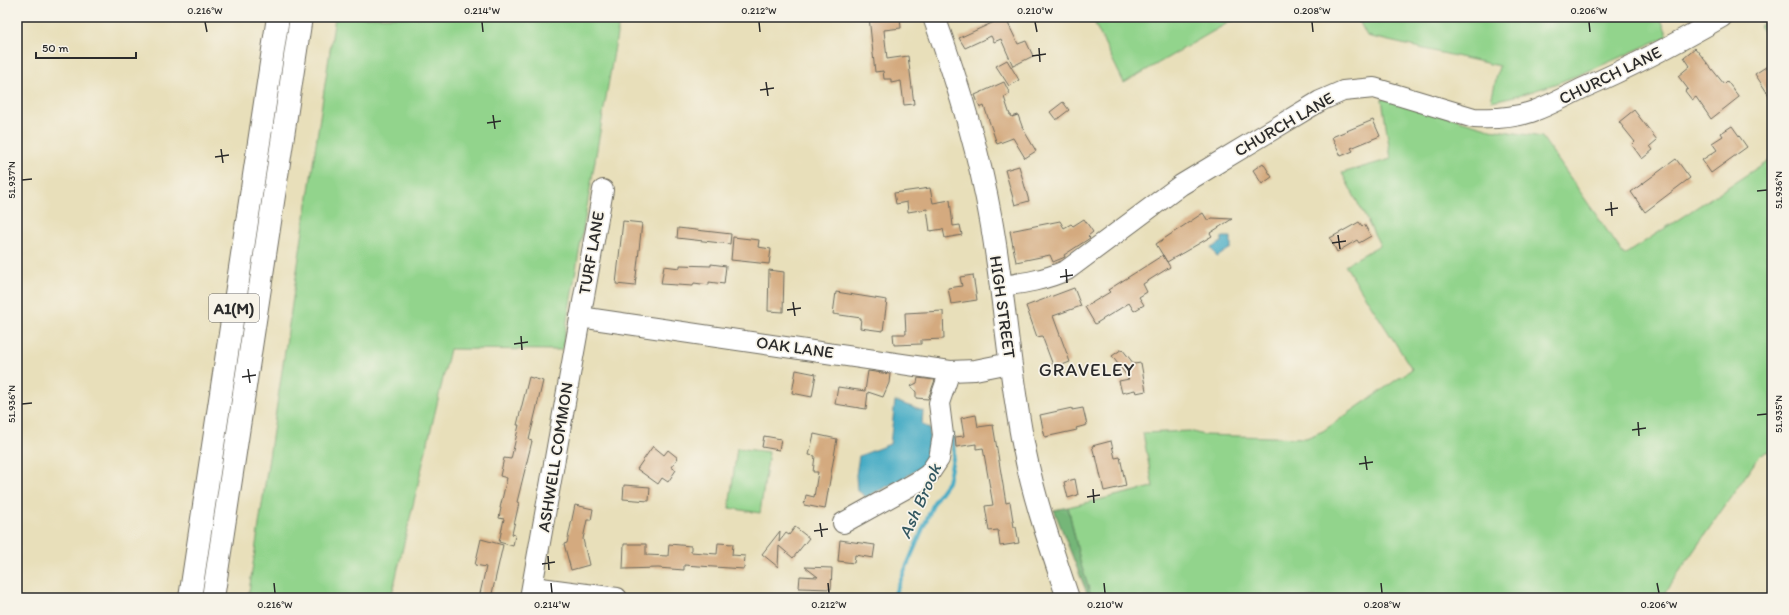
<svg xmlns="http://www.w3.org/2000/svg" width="1789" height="615" viewBox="0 0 1789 615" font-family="Itim,sans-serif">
<rect width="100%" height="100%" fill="#f7f3e8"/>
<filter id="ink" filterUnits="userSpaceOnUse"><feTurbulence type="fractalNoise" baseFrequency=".025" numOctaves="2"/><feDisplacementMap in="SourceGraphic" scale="8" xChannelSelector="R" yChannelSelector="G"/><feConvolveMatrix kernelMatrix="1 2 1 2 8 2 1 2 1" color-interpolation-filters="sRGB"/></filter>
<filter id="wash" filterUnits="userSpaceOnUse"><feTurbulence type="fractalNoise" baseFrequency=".012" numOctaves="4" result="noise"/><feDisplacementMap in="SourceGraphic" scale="16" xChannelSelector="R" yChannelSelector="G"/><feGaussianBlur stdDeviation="0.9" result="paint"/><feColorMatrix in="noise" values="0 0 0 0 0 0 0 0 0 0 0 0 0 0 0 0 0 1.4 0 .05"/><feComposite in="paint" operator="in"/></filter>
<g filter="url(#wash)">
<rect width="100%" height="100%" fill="#e8dfba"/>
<g fill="#92d48c" stroke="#5e805c">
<polygon points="335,17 620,17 562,350 450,349 391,598 248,598"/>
<polygon points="1107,17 1238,17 1124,83 1095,24"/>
<path d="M1357,17H1660L1668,36C1610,61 1554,90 1491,101L1499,66L1367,36Z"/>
<polygon points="1772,17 1772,43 1759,26"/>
<polygon points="1382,99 1388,99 1490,129 1542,137 1624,255 1772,158 1772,450 1761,454 1751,468 1661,598 1092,598 1081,565 1068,507 1153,487 1143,433 1190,431 1203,435 1306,438 1323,431 1412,369 1345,265 1380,245 1342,173 1391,159"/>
<polygon points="737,448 769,452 760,513 729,508"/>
</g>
<polygon fill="#75b678" stroke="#507052" points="1068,507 1081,565 1092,598 1089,598 1054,510"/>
<g fill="#46acc5" stroke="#386c78">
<polygon points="1222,237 1231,237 1231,248 1217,257 1211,248 1222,242"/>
<path d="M895,401L923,411L922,424L930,429C929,441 929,454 922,465C917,473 877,491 866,497L857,490L856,475L859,456L890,444Z"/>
</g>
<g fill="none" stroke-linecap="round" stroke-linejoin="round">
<g stroke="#46acc5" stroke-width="4">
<polyline points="950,411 951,399 955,389"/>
<polyline points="893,598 935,500 948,482 954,454 952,434"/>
</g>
</g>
<g id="blocks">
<g fill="#d4aa7f">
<polygon points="869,17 900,17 901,28 884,30 887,59 908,56 914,104 904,105 901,81 891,83 891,79 884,79 883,71 875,72"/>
<polygon points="1005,17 1018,44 1026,41 1033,56 1013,66 1001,39 994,42 991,36 965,48 959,38"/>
<polygon points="1695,48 1724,84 1727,81 1739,97 1711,119 1696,97 1692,100 1685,91 1688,89 1678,76 1690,66 1684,57"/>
<polygon points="1007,60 1019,80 1009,86 996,66"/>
<polygon points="1772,63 1772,100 1755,74"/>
<polygon points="1004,82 1010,94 1004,97 1010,115 1011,115 1012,117 1018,115 1023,129 1036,151 1025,158 1013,138 997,144 984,106 980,108 975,95"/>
<polygon points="1063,102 1069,110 1056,120 1050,112"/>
<polygon points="1634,110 1657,140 1650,146 1653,150 1642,159 1632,145 1635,142 1619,122"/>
<polygon points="1373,120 1380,136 1351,148 1353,151 1341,156 1332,137"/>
<polygon points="1732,126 1747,147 1711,173 1702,160 1717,150 1712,143 1723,136 1721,133"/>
<polygon points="1676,159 1690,178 1645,212 1631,192"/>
<polygon points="1263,163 1272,177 1262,184 1253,170"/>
<polygon points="1019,166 1029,201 1015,205 1005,170"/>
<polygon points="930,188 933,203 950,200 953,226 960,225 962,235 945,238 943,229 930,231 927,209 908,212 907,202 896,204 894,193"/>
<polygon points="1203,213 1208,221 1212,218 1232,219 1210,233 1212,236 1167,262 1156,244"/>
<polygon points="1084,219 1093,232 1088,236 1090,238 1064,255 1065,257 1053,262 1050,255 1016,262 1010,231 1060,221 1064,228 1071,224 1073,226"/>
<polygon points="623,221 642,223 635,286 616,284"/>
<polygon points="1359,222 1362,226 1364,224 1371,236 1359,243 1357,240 1337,252 1330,238"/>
<polygon points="678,228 731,234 730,244 677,238"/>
<polygon points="733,237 759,240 758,247 771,249 769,264 731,260"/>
<polygon points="1163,255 1170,267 1143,284 1147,292 1139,297 1144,305 1134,311 1129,303 1095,324 1085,307 1110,292 1108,290"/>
<polygon points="711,264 726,266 724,284 709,282 709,285 694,283 693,286 661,284 664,266 680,268 680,265 711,266"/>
<polygon points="769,270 784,272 783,312 768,311"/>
<polygon points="973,275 977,300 951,304 948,288 962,286 960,277"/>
<polygon points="1074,288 1081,306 1053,316 1070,362 1054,368 1042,336 1037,337 1026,306"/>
<polygon points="836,292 887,300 883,331 860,328 861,318 833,314"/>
<polygon points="943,311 944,339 921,340 921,344 894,345 893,334 906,334 905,313"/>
<polygon points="1122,349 1134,364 1141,363 1146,391 1136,393 1135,390 1122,393 1119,381 1129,379 1112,356"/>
<polygon points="796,370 816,374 812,397 792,393"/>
<polygon points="868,371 890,374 889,383 883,397 868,392 866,409 835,404 838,387 865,391"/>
<polygon points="529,377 543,381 529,440 532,441 517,502 519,503 512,534 515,535 513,546 499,542 504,519 499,518 501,508 500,508 507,478 500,476 504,458 511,459 519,425 517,425"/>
<polygon points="918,378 935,380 928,399 916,398 916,392 911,386 917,383"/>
<polygon points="1072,408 1072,410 1083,408 1087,425 1076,428 1077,430 1045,437 1040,415"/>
<polygon points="976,415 978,427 993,425 1006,503 1010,502 1014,527 1016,527 1019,543 1000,546 998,530 989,531 985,506 993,505 983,448 976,449 976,444 956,447 955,437 964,436 961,418"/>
<polygon points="814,434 837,439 825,509 804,505 806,495 814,497 818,472 813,472 815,456 809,455"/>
<polygon points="764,436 781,439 779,450 762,447"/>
<polygon points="1111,441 1115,458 1120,457 1126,486 1104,491 1096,456 1095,457 1092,446"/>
<polygon points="653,446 664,455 668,450 678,458 671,467 676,470 668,482 662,478 658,484 637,469"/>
<polygon points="1075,479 1078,495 1068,498 1064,482"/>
<polygon points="624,485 650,487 649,501 623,499"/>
<polygon points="575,505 593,509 591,520 587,520 583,539 589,565 571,570 564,544 567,543"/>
<polygon points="795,527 809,538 793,558 779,546 778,567 762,554 780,531 779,542 786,533 789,535"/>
<polygon points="481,539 503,545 491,598 479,598 486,567 475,565"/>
<polygon points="840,540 875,545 873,558 855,555 854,563 838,561"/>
<polygon points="718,543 733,544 732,555 745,556 744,569 684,565 684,570 658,568 623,569 624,544 646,544 646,555 668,556 669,544 691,546 691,552 717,554"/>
<polygon points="805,567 832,568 831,589 799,588 800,576 818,577"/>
</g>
</g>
</g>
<g filter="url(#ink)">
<use href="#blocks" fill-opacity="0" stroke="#6d6a5d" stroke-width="1"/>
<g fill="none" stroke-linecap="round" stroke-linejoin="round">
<defs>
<g id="minor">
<path d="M1001,286C1024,283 1045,280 1067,270L1181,185L1320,101L1343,91L1374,88L1474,118C1493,119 1513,118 1531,112C1548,106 1565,97 1581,89C1629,68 1677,43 1722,17"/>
<polyline points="580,317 950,371 975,370 1010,363"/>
<polyline points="843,523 919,481 929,474 939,459 943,435 939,403 950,371"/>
<polyline points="533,587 617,598"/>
<polyline points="530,598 603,190"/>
</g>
<path id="major" d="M934,17C958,83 979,151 991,220C1005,298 1009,376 1025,453C1035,502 1052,550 1068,598"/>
<g id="highway">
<polyline points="190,598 278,17"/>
<polyline points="213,598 301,17"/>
</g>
</defs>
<use href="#minor" stroke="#6d6a5d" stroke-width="22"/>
<use href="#major" stroke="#6d6a5d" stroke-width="24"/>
<use href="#highway" stroke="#6d6a5d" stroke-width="24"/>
<use href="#minor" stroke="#fff" stroke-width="20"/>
<use href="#major" stroke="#fff" stroke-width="22"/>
<use href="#highway" stroke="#fff" stroke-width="22"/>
</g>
</g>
<path fill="none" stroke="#2b2b2b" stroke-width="1.5" d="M205,22L207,32M482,22L483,32M759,22L760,32M1035,22L1037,32M1312,22L1313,32M1589,22L1590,32M1039,48L1040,62M1032,56L1046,54M766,82L768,96M760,90L774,88M493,115L495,129M487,123L501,121M221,149L223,163M215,157L229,155M22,180L32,179M1757,191L1767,190M1611,202L1612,216M1605,210L1618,208M1338,235L1340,249M1332,243L1346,241M1066,269L1067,283M1060,277L1073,275M793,302L795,316M787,310L801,308M521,336L522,350M514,344L528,342M248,369L250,383M242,377L256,375M22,404L32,403M1757,415L1767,414M1638,422L1639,436M1632,430L1646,428M1365,456L1367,470M1359,464L1373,462M1093,489L1094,503M1087,497L1100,495M820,523L822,537M814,531L828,529M548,556L549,570M542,564L555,562M274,583L275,593M551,583L552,593M828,583L829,593M1104,583L1105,593M1381,583L1382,593M1657,583L1659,593"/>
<g text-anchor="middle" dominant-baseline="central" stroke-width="3.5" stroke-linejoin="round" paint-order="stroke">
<rect fill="#f7f3e8" stroke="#686764" stroke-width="1" x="209" y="294" width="50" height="28" rx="3"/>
<g font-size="16" font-weight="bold" fill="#2b2b2b">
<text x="234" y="308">A1(M)</text>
</g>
<g font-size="17" fill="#2b2b2b" stroke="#f7f3e8">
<text transform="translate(1610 75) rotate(-26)">CHURCH LANE</text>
<text transform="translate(1284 124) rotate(-30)">CHURCH LANE</text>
<text transform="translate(591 253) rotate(-80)">TURF LANE</text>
<text transform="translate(1003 307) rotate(82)">HIGH STREET</text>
<text transform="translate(795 347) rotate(8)">OAK LANE</text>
<text transform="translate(555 457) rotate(-81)">ASHWELL COMMON</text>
</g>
<g font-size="18" font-style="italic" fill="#345861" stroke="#f7f3e8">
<text transform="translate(920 501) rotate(-66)">Ash Brook</text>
</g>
<g font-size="19" letter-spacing="1" fill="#2b2b2b" stroke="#f7f3e8">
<text x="1087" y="369">GRAVELEY</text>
</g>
</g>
<rect width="1789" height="615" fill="none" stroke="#f7f3e8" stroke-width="44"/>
<path d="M36 52v6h100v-6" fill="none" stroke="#2b2b2b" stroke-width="2"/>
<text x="42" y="52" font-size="12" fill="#2b2b2b" stroke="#f7f3e8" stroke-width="3" paint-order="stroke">50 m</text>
<rect x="22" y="22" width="1745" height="571" fill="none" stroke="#2b2b2b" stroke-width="1.5"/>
<g font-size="10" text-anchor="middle" fill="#2b2b2b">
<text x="205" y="14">0.216°W</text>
<text x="482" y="14">0.214°W</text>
<text x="759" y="14">0.212°W</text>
<text x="1035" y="14">0.210°W</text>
<text x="1312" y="14">0.208°W</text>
<text x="1589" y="14">0.206°W</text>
<text transform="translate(11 180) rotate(-90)" y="4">51.937°N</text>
<text transform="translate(1778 190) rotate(-90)" y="4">51.936°N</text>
<text transform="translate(11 404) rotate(-90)" y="4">51.936°N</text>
<text transform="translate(1778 414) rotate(-90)" y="4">51.935°N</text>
<text x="275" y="608">0.216°W</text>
<text x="552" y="608">0.214°W</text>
<text x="829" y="608">0.212°W</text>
<text x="1105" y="608">0.210°W</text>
<text x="1382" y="608">0.208°W</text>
<text x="1659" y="608">0.206°W</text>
</g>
</svg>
